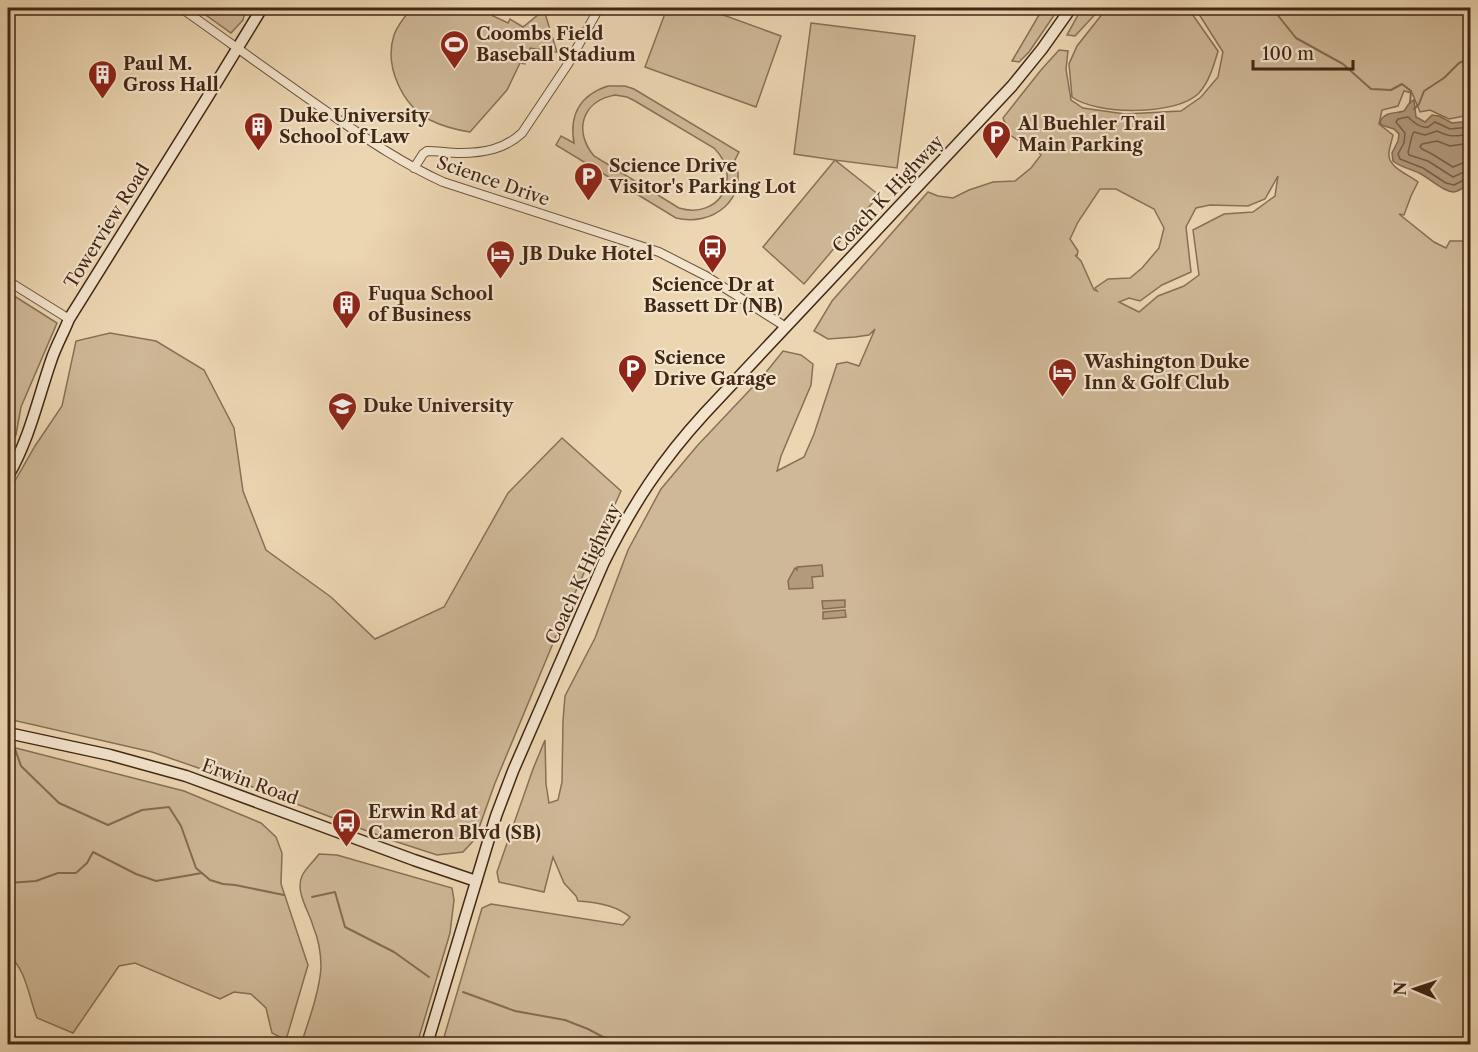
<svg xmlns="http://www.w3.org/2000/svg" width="1478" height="1052" viewBox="0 0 1478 1052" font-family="'Libre Caslon Text',serif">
<rect width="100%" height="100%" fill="#ecd6b2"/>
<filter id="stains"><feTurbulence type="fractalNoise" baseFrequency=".00333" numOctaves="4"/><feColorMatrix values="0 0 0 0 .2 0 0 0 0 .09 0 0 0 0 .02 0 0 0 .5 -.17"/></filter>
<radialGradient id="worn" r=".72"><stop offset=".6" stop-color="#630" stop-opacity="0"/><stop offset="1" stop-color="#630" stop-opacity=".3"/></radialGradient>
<g fill="#cfb897" stroke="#887056" stroke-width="1.5" fill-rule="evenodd">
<polygon points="196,8 246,8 243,20 231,33"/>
<path d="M412,8C434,7 476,4 495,12L493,16L508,23L510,19L523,27L544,10L557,52L530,48L525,64L520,63L507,90L470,132C457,130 442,126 430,120C402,105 384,66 394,35C397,26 406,15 412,8Z"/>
<polygon points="667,8 704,8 781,36 756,107 645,67"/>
<polygon points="1043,8 1059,8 1029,52 1019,62 1012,61"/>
<polygon points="1082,8 1101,8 1075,36 1067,35"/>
<path d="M1107,8H1188L1218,51C1214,65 1209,82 1199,93C1177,116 1096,115 1072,97L1069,64L1077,46Z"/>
<path d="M1195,8H1470V115L1449,119L1430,110L1420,112L1412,93L1404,91L1398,106L1382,110L1379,124L1393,135C1392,141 1388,150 1389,156C1390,168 1409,175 1418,182L1411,196L1404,215L1399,214L1434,242L1446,248L1450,241H1465L1470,238V1044H442L482,908L491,904L623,925L630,917C616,905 595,902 578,901L576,896L564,883L553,857L544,892L499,882L497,872L533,769L545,740L546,784L549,803L558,800L562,782L563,721L565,696L595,638L628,550L661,489L697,446L763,376L783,351L801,355L813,364L811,385L781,456L777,471L804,457L814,434L837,364L847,362L859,366L875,329L869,335L855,337L828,339L814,331L832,301L928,192L938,196L953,198L969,190L993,182L1015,181L1031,168L1041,155L1029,140L1019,141L1010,135L1003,118L1041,70L1059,50L1068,51L1066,69L1071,100L1083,108L1125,114L1181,111L1201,97L1218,77L1223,52ZM1278,176L1275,196L1253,212L1224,214L1193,230L1199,275L1184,286L1158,296L1139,312L1119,302L1129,298L1140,301L1162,285L1191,272L1186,227L1196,208L1210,205L1248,206L1265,199ZM1100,189H1116L1154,209L1164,228L1159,248L1142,268L1130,278L1108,279L1095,288L1097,291L1094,290L1081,261L1075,255L1077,256L1078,251L1070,239L1078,222Z"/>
<polygon points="811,23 915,36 897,168 835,160 879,195 804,284 763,247 835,160 794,154"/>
<path d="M608,86H625L634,89L739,152L735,160C749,199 713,227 676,218L556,145L561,136L574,143C569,115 580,95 608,86ZM615,95L627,97L635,101L714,148C744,178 719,220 679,208L594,156C573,131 582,101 615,95Z"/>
<polygon points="8,292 57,323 21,407 16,435 8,448"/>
<polygon points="110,333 156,341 204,370 234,428 243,491 266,550 331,597 375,639 444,607 508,493 562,438 621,491 561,624 495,783 475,839 463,852 437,855 388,839 242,783 152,752 8,719 8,493 35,446 62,406 76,341"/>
<path d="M8,746L184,791L261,823L276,837L282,853L281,884L308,965L286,1040L272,1033L266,1008L251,994L234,992L220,999L135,963L119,966L73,1033L37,1018C29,998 26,968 8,955Z"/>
<path d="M319,854L337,855L452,888L454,900L450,933L417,1044H301C308,1023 320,990 321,967C321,954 318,938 313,926C309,911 295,892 302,876C305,869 314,861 319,854Z"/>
<polygon points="8,1019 19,1044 8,1044"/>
</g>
<g fill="#b29a7d" stroke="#856c53" stroke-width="1.5">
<path d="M1414,100L1416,117L1425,122L1432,115L1439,116L1452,123L1470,121V183C1466,186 1459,192 1453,192C1441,191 1430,178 1419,173C1411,169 1400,167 1393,161L1392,153L1398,141L1399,134L1394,129L1381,125L1380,121C1386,111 1395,114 1404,111L1410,102Z"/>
<polygon points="1470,276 1470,350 1466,351 1464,346 1463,311 1466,302 1465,294"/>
<polygon points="822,565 823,576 812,577 813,588 789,589 788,581 795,568 797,570 797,567"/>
<polygon points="845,600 845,607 823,609 822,601"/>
<polygon points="845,610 846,617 823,619 823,612"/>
</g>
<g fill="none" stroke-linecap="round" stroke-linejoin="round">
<g stroke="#7a6049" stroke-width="1.5">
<path d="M1470,127L1450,129L1435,122C1433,123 1430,126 1428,127C1420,129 1412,121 1408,117L1398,119L1396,122L1405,133L1404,143L1398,154L1400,159L1423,168L1446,183L1454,185L1466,179H1470"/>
<path d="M1470,134C1454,136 1452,138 1437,131L1425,135L1414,132C1411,135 1410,147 1408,152L1409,155L1428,161L1453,177L1464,172L1470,171"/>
<polyline points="1470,143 1450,146 1437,141 1422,144 1420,147 1422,149 1432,154 1453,167 1463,163 1470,162"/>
</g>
<g stroke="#856c53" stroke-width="2">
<polyline points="1272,8 1296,38 1343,64 1371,89 1391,90 1402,84 1411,91 1410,103"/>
<polyline points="1414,109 1419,104 1424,91 1444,78 1459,63 1470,58"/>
<polyline points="14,746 21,766 59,803 108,825 142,810 169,807 181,826 196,868 210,880 223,884 235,885 284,895"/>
<polyline points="8,883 36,881 58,873 76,873 87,863 93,852 136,874 156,881 202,873"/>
<polyline points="312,897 335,892 345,927 394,952 429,977"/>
<polyline points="463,992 515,1011 565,1020 588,1029 603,1037 641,1044"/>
<polyline points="665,1044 676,1043 682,1044"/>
<polyline points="742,1044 744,1044"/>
<path d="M1064,1044C1071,1039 1080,1039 1088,1044"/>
</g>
<defs>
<g id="street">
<path d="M181,8C229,42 277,77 326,111C364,137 401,163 443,182L659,252L706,276L786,327"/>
<path d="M414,168L423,154L427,151C438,151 449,153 460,153C484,153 505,149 522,133L568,64L599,8"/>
<polyline points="8,281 69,319"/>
</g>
<g id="secondary">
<path d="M8,476C30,438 38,398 52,358C57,344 64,332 69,319L207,98L262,8"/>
<polyline points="8,733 110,755 186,776 414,860 476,881"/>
<path d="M427,1044L488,842L496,816L513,771L604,562C633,504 661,461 705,413L1012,86L1042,49L1071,8"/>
</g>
</defs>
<use href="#street" stroke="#6c533c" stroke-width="10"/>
<use href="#secondary" stroke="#422715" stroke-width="13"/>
<use href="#street" stroke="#f3e4cd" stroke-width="8"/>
<use href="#secondary" stroke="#f3e4cd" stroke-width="10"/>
</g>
<defs>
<symbol id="stadium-pin" viewBox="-11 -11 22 30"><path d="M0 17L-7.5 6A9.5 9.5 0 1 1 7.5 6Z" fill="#8f2418" stroke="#f3e4cd"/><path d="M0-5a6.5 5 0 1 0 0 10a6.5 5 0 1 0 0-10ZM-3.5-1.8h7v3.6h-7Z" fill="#fff"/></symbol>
<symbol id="building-pin" viewBox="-11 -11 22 30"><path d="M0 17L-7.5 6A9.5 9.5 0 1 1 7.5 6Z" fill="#8f2418" stroke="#f3e4cd"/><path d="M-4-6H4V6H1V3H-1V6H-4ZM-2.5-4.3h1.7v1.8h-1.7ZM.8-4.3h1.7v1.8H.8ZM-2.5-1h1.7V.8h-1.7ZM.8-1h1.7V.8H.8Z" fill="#fff"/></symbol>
<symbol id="parking-pin" viewBox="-11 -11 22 30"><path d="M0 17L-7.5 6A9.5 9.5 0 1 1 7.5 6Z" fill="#8f2418" stroke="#f3e4cd"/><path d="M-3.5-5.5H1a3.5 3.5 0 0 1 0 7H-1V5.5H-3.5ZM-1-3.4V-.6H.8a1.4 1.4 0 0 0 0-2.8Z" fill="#fff"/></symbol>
<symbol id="bus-pin" viewBox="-11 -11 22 30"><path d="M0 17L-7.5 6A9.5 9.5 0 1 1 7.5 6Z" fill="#8f2418" stroke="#f3e4cd"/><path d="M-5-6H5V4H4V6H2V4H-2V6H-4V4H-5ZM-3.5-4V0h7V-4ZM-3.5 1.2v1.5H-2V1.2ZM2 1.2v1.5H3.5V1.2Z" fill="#fff"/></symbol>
<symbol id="hotel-pin" viewBox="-11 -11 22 30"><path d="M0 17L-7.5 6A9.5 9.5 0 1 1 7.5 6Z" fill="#8f2418" stroke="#f3e4cd"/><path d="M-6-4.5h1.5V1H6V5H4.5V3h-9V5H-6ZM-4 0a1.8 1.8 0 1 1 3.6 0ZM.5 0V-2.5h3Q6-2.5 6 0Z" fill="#fff"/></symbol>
<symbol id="university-pin" viewBox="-11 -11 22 30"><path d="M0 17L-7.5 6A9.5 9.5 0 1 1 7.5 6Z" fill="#8f2418" stroke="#f3e4cd"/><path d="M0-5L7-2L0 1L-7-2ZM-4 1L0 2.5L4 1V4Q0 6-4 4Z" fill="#fff"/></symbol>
</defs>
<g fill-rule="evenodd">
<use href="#stadium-pin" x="438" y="28" width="33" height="45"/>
<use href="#building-pin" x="86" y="58" width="33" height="45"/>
<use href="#building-pin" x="242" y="110" width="33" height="45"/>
<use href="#parking-pin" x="980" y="118" width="33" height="45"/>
<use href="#parking-pin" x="572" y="160" width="33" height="45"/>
<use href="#bus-pin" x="696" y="232" width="33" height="45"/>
<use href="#hotel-pin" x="484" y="238" width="33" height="45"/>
<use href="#building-pin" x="330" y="288" width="33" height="45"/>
<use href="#parking-pin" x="616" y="352" width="33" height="45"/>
<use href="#hotel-pin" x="1046" y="356" width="33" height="45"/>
<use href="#university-pin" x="326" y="390" width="33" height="45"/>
<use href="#bus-pin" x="330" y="806" width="33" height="45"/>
</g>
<g text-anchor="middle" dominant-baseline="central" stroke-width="4.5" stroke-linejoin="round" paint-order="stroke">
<g font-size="18" font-weight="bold" fill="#422715" stroke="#f3e4cd" text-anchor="start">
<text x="476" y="34">Coombs Field<tspan x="476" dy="21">Baseball Stadium</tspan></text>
<text x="123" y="64">Paul M.<tspan x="123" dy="21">Gross Hall</tspan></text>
<text x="279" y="116">Duke University<tspan x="279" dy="21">School of Law</tspan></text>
<text x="1018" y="124">Al Buehler Trail<tspan x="1018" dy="21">Main Parking</tspan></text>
<text x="609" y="166">Science Drive<tspan x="609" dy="21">Visitor's Parking Lot</tspan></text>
<text x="522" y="254">JB Duke Hotel</text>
<text x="713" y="285" text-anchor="middle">Science Dr at<tspan x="713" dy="21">Bassett Dr (NB)</tspan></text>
<text x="368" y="294">Fuqua School<tspan x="368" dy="21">of Business</tspan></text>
<text x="654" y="358">Science<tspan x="654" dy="21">Drive Garage</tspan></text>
<text x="1084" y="362">Washington Duke<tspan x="1084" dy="21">Inn &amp; Golf Club</tspan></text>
<text x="363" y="406">Duke University</text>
<text x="368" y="812">Erwin Rd at<tspan x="368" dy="21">Cameron Blvd (SB)</tspan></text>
</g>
<g font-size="18" fill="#422715" stroke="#f3e4cd">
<text transform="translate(493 181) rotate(19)">Science Drive</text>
<text transform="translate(888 194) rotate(-47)">Coach K Highway</text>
<text transform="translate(107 226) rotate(-58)">Towerview Road</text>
<text transform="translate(583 574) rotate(-65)">Coach K Highway</text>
<text transform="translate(250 782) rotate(20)">Erwin Road</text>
</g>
</g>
<rect width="1478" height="1052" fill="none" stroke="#ecd6b2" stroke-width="30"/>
<rect x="9" y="9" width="1460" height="1034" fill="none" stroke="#422715" stroke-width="3"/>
<rect x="15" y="15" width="1448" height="1022" fill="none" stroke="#422715" stroke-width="1.5"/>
<g transform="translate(1415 989) rotate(272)" stroke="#f3e4cd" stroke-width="4.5" paint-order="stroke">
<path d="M0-4.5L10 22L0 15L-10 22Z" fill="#422715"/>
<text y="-9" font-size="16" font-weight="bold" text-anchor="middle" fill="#422715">N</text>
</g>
<path d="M1253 60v9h100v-9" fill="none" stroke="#422715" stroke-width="3"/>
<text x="1262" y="60" font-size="18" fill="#422715" stroke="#f3e4cd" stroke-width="4.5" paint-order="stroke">100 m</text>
<rect width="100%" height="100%" filter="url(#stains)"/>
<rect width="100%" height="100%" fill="url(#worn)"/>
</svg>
